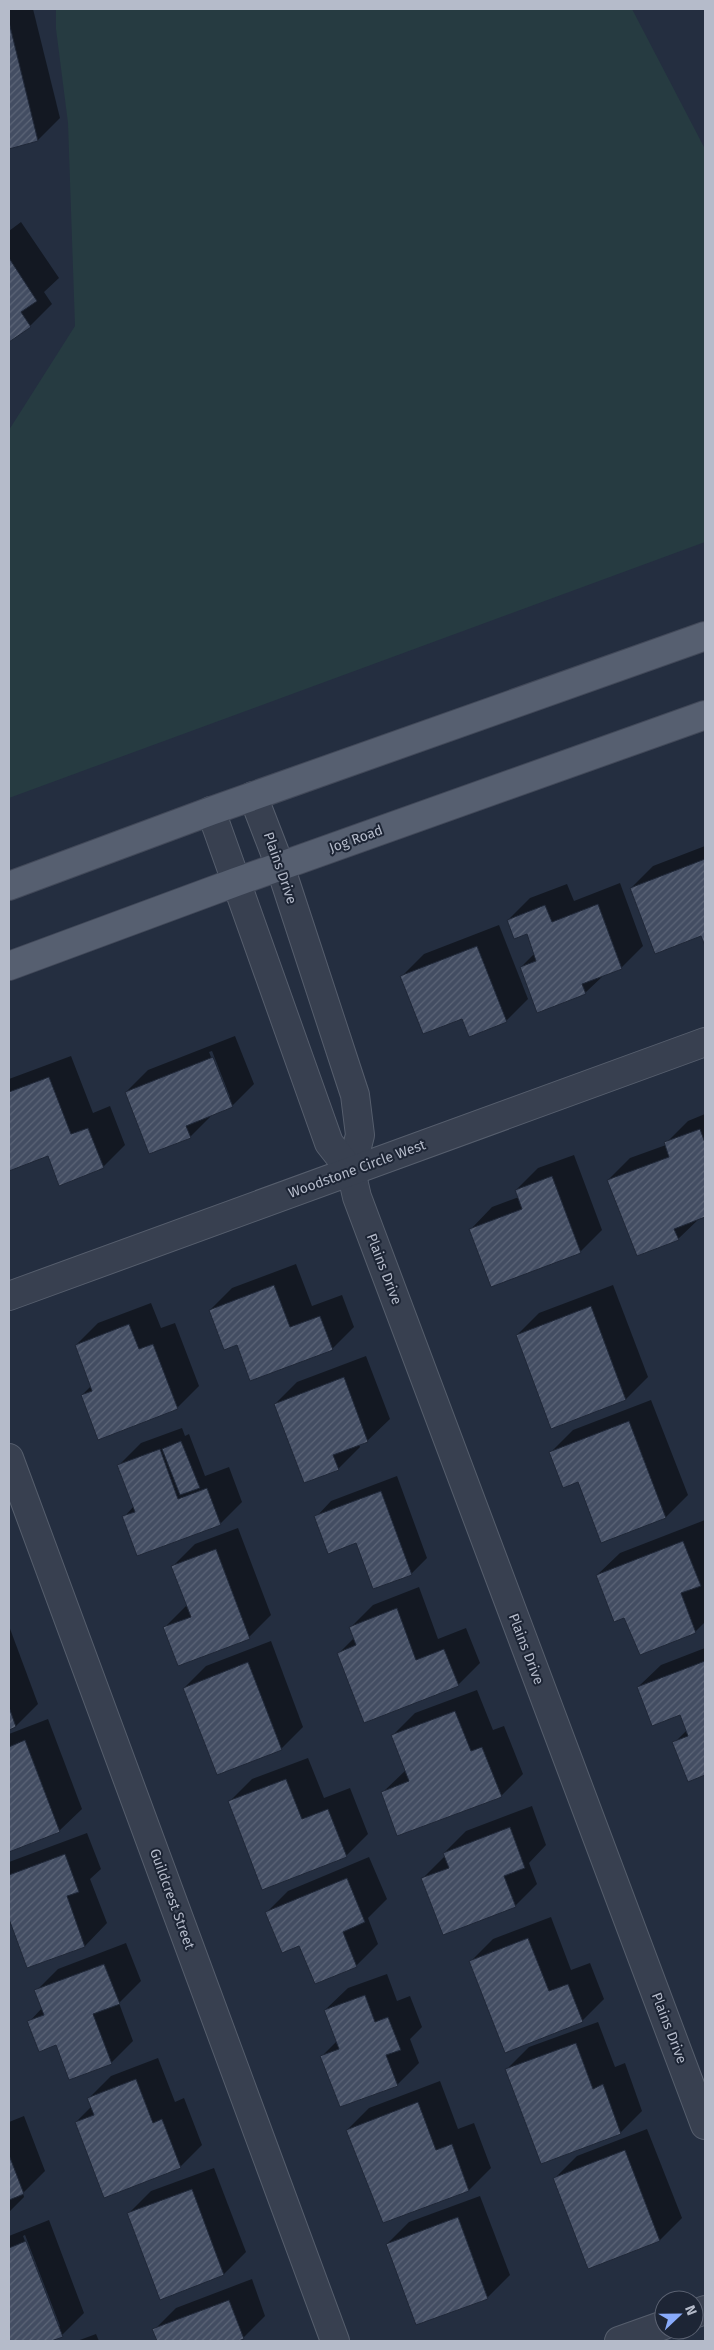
<svg xmlns="http://www.w3.org/2000/svg" width="714" height="2350" viewBox="0 0 714 2350" font-family="'Fira Sans',sans-serif">
<defs>
<pattern id="building-hatch" width="6" height="6" patternUnits="userSpaceOnUse" patternTransform="scale(1.25)"><rect width="6" height="6" fill="#434d62"/><path d="M-1 1l2-2M0 6l6-6M5 7l2-2" fill="none" stroke="#5c6577"/></pattern>
</defs>
<rect width="100%" height="100%" fill="#242e40"/>
<polygon fill="#263b41" points="56,9 632,9 705,149 705,542 9,798 9,430 75,326 68,123 56,29"/>
<g fill="#0007" fill-rule="evenodd">
<polygon points="9,9 33,9 60,118 38,140 9,148"/>
<polygon points="21,222 59,278 44,292 52,304 30,326 9,340 9,231"/>
<polygon points="705,846 705,943 702,935 631,888 653,866"/>
<polygon points="620,883 643,946 621,968 604,975 585,993 521,967 535,953 528,933 508,920 530,898 567,884 574,901"/>
<polygon points="499,925 528,999 506,1021 463,1017 402,976 424,954"/>
<path d="M235,1036L254,1084L232,1106L213,1114L190,1137L126,1092L148,1070ZM212,1051L230,1097H227L209,1052Z"/>
<polygon points="71,1056 93,1113 110,1106 125,1145 103,1167 48,1154 9,1170 9,1079"/>
<polygon points="705,1114 705,1216 700,1218 678,1239 608,1180 630,1158 666,1145 666,1143 688,1121"/>
<polygon points="574,1155 602,1230 580,1252 470,1230 492,1207 519,1197 516,1190 538,1168"/>
<polygon points="296,1264 312,1306 342,1295 354,1327 332,1349 238,1343 210,1310 232,1288"/>
<polygon points="613,1285 648,1377 626,1399 517,1335 539,1313"/>
<polygon points="151,1303 161,1328 175,1323 199,1386 177,1408 82,1395 91,1386 76,1345 98,1323"/>
<polygon points="366,1356 390,1419 367,1441 359,1444 360,1447 338,1469 275,1404 297,1382"/>
<polygon points="651,1400 688,1495 666,1517 602,1542 578,1481 551,1452 573,1430"/>
<polygon points="182,1428 185,1436 189,1434 205,1476 229,1467 242,1502 220,1524 124,1517 134,1506 119,1465 141,1443"/>
<polygon points="397,1476 427,1558 412,1573 374,1588 357,1542 316,1517 331,1501"/>
<polygon points="705,1520 705,1622 695,1632 625,1616 597,1575 620,1553"/>
<polygon points="238,1528 271,1615 249,1637 165,1627 187,1605 173,1566 195,1544"/>
<polygon points="419,1587 438,1639 466,1628 480,1663 458,1685 339,1653 355,1637 351,1627 373,1605"/>
<polygon points="9,1626 38,1704 16,1726 9,1729"/>
<polygon points="271,1641 303,1727 281,1749 184,1688 206,1666"/>
<polygon points="705,1648 705,1774 688,1780 674,1743 687,1730 681,1714 638,1687 661,1665"/>
<polygon points="477,1690 493,1730 504,1726 523,1774 501,1796 382,1793 406,1770 393,1735 415,1713"/>
<polygon points="48,1719 82,1809 59,1831 9,1851 9,1734"/>
<polygon points="308,1758 324,1798 350,1788 368,1834 346,1856 230,1801 252,1779"/>
<polygon points="532,1806 546,1845 529,1863 537,1884 515,1906 422,1879 445,1856 444,1853 466,1831"/>
<polygon points="87,1833 101,1869 90,1879 107,1923 85,1946 27,1966 9,1916 9,1862"/>
<polygon points="369,1857 387,1899 368,1918 378,1944 356,1966 316,1983 300,1945 266,1913 288,1891"/>
<polygon points="551,1917 571,1970 590,1963 604,1999 582,2021 471,1961 493,1939"/>
<polygon points="126,1943 141,1981 119,2003 133,2041 111,2063 57,2043 29,2022 43,2007 36,1991 58,1969"/>
<polygon points="387,1974 397,2001 410,1996 422,2027 410,2039 419,2063 397,2085 322,2056 337,2041 325,2010 348,1988"/>
<polygon points="598,2022 615,2067 625,2063 642,2111 620,2133 507,2069 529,2047"/>
<polygon points="158,2058 175,2102 184,2098 202,2145 180,2167 76,2122 92,2106 89,2098 111,2076"/>
<polygon points="440,2081 458,2129 474,2123 491,2168 469,2190 384,2221 347,2130 369,2108"/>
<polygon points="24,2116 45,2171 23,2193 24,2197 9,2212 9,2122"/>
<polygon points="647,2129 682,2218 660,2240 555,2178 577,2156"/>
<polygon points="214,2168 246,2252 224,2274 129,2213 151,2191"/>
<polygon points="480,2196 510,2275 487,2298 417,2324 387,2244 409,2222"/>
<path d="M49,2220L84,2313L62,2335L47,2341H9V2236ZM25,2235L60,2326H58L23,2236Z"/>
<polygon points="252,2279 265,2316 243,2338 238,2341 158,2341 154,2330 176,2308"/>
<polygon points="96,2334 99,2341 77,2341"/>
</g>
<g fill="url(#building-hatch)" stroke="#1f2737">
<polygon points="9,22 38,141 9,149"/>
<polygon points="9,258 37,301 21,312 31,327 9,342"/>
<polygon points="705,859 705,946 701,936 655,954 630,888"/>
<polygon points="598,904 622,969 582,984 586,994 537,1013 520,967 536,961 527,934 514,939 507,920 545,905 552,922"/>
<polygon points="477,946 507,1022 469,1037 462,1019 423,1034 400,976"/>
<polygon points="213,1057 233,1107 186,1126 191,1138 149,1154 125,1092"/>
<polygon points="49,1077 71,1134 88,1128 104,1168 59,1186 48,1156 9,1171 9,1092"/>
<polygon points="700,1129 705,1143 705,1217 674,1229 679,1240 637,1256 607,1180 669,1157 664,1142"/>
<polygon points="552,1176 581,1253 491,1287 469,1229 522,1209 515,1190"/>
<polygon points="274,1285 290,1327 320,1316 333,1350 250,1381 237,1345 224,1350 209,1310"/>
<polygon points="591,1306 626,1400 551,1429 516,1335"/>
<polygon points="129,1324 139,1349 153,1344 178,1409 98,1440 81,1395 92,1391 75,1345"/>
<polygon points="344,1377 368,1442 333,1455 339,1470 304,1483 274,1404"/>
<polygon points="629,1421 666,1518 601,1543 578,1482 563,1488 549,1452"/>
<polygon points="181,1441 200,1488 180,1495 162,1449"/>
<polygon points="160,1449 178,1499 207,1488 221,1525 137,1556 122,1516 135,1512 117,1465"/>
<polygon points="381,1491 412,1575 373,1589 356,1543 328,1554 314,1516"/>
<polygon points="683,1541 701,1586 681,1593 696,1633 640,1655 624,1618 614,1622 596,1575"/>
<polygon points="216,1549 250,1639 178,1666 163,1627 191,1617 171,1566"/>
<polygon points="397,1608 416,1660 444,1649 459,1686 364,1723 337,1653 356,1645 349,1627"/>
<polygon points="705,1661 705,1775 688,1782 672,1742 688,1736 680,1715 652,1726 637,1687"/>
<polygon points="248,1662 282,1750 217,1775 183,1688"/>
<polygon points="9,1707 16,1727 9,1730"/>
<polygon points="455,1711 471,1751 482,1747 502,1797 397,1836 381,1792 409,1781 391,1735"/>
<polygon points="25,1740 60,1832 9,1852 9,1747"/>
<polygon points="286,1779 302,1819 328,1809 347,1857 262,1890 228,1801"/>
<polygon points="510,1827 525,1868 504,1876 516,1907 443,1935 421,1878 449,1868 443,1853"/>
<polygon points="65,1854 79,1892 67,1896 85,1947 27,1968 9,1919 9,1875"/>
<polygon points="347,1878 365,1922 343,1932 357,1967 315,1984 299,1946 282,1953 265,1912"/>
<polygon points="528,1938 549,1991 568,1984 583,2022 505,2053 469,1961"/>
<polygon points="104,1964 120,2004 93,2014 112,2064 69,2080 56,2045 39,2052 27,2021 44,2015 34,1990"/>
<polygon points="365,1995 375,2022 388,2017 401,2050 386,2055 398,2086 340,2107 320,2056 339,2049 324,2010"/>
<polygon points="576,2043 593,2089 603,2084 621,2134 541,2164 505,2069"/>
<polygon points="136,2079 153,2123 162,2119 181,2168 104,2198 75,2122 94,2115 87,2098"/>
<polygon points="418,2102 436,2150 452,2144 469,2191 383,2223 346,2130"/>
<polygon points="625,2150 660,2241 588,2269 553,2178"/>
<polygon points="9,2155 24,2194 9,2200"/>
<polygon points="192,2189 224,2275 160,2300 127,2213"/>
<polygon points="458,2217 488,2299 416,2325 386,2244"/>
<polygon points="26,2241 63,2337 51,2341 9,2341 9,2248"/>
<polygon points="229,2300 244,2339 238,2341 157,2341 152,2329"/>
</g>
<g fill="none" stroke-linecap="round" stroke-linejoin="round">
<defs>
<g id="minor">
<polyline points="253,796 280,866 355,1095 360,1135 351,1171"/>
<polyline points="211,811 329,1143 351,1171 357,1197 705,2125"/>
<polyline points="9,1296 705,1042"/>
<polyline points="9,1458 335,2341"/>
<polyline points="694,2314 705,2310"/>
<polyline points="619,2341 664,2325"/>
</g>
<g id="major">
<polyline points="9,886 211,811 705,636"/>
<polyline points="9,966 236,882 705,715"/>
</g>
</defs>
<use href="#minor" stroke="#565e6d" stroke-width="30"/>
<use href="#major" stroke="#424959" stroke-width="30"/>
<use href="#minor" stroke="#384050" stroke-width="28"/>
<use href="#major" stroke="#565f70" stroke-width="28"/>
</g>
<g text-anchor="middle" dominant-baseline="central" stroke-width="4" stroke-linejoin="round" paint-order="stroke">
<g font-size="14" fill="#b5bbca" stroke="#1d2535">
<text transform="translate(356 839) rotate(-20)">Jog Road</text>
<text transform="translate(280 868) rotate(71)">Plains Drive</text>
<text transform="translate(357 1169) rotate(-20)">Woodstone Circle West</text>
<text transform="translate(384 1269) rotate(69)">Plains Drive</text>
<text transform="translate(526 1649) rotate(69)">Plains Drive</text>
<text transform="translate(172 1899) rotate(70)">Guildcrest Street</text>
<text transform="translate(669 2028) rotate(69)">Plains Drive</text>
</g>
</g>
<rect width="714" height="2350" fill="none" stroke="#b5bbca" stroke-width="20"/>
<g transform="translate(679 2315) rotate(68)"><circle r="24" fill="#1d2535" stroke="#5a6171"/>
<path d="M0-4L9 19L0 12L-9 19Z" fill="#89abfb"/>
<text y="-8" font-size="14" font-weight="bold" text-anchor="middle" fill="#b5bbca">N</text>
</g>
</svg>
